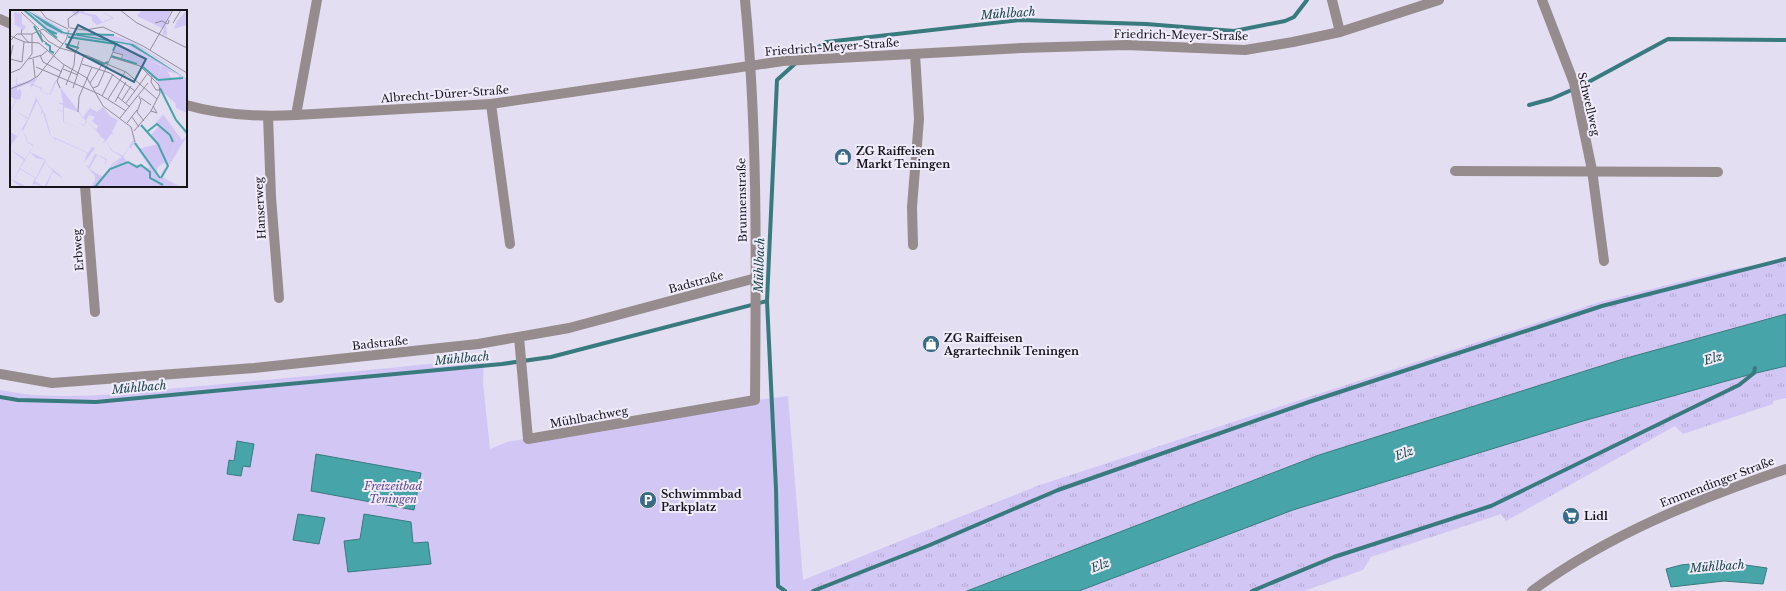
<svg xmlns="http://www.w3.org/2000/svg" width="1786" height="591" viewBox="0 0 1786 591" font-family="'Libre Baskerville',serif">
<defs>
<pattern id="grass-tufts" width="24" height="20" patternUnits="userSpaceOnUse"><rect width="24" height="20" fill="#d2c7f4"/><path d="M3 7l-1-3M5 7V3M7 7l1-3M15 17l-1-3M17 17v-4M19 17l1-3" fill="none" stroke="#b4aad1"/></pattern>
</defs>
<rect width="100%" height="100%" fill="#e3def2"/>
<g fill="url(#grass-tufts)">
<polygon points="1786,257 1786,314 1623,359 1319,455 967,591 804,591 803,580 1037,486 1600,302 1727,270 1765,264"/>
<polygon points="1786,366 1786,398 1773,401 1773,404 1683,434 1675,426 1506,521 1501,514 1371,557 1363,570 1304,591 1079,591 1293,510 1583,421 1748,375"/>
</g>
<path fill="#d2c7f4" d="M484,358L483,383L490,449L507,442L755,400L788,396L804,591H0V390C62,403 127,392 190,387C288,378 386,369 484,358Z"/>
<g fill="#47a5a9" stroke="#397a7f">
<polygon points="1786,314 1786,366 1748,375 1583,421 1293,510 1079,591 967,591 1319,455 1623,359"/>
<polygon points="237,441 254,444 250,467 243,466 241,476 227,474 229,460 234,461"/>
<polygon points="316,454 421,473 414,510 311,491"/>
<polygon points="298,514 325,518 319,544 293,540"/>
<polygon points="364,514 411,522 413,543 428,542 431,564 348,572 344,541 360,539"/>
<polygon points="1717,561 1767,568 1763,584 1724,581 1671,587 1666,569 1681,565"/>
</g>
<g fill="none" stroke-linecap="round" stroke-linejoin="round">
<g stroke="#397a7f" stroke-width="4">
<polyline points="802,58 826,42 1020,20 1146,24 1234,31 1285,21 1294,17 1307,0"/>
<polyline points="1529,105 1551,99 1583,85 1668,39 1786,40"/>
<polyline points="767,301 776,489 778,586 785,591"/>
<polyline points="0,397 18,400 96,402 502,364 551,357 767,301 777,80 797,62"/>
<polyline points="813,591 930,545 1058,490 1309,402 1602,306 1786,259"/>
<polyline points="1252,591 1334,557 1491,506 1739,385 1754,373 1755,368"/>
</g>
<g stroke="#978c8d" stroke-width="10">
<polyline points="1332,0 1340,32"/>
<polyline points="1542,0 1574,83 1592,170 1604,261"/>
<polyline points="0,19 11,24"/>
<polyline points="491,104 510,244"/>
<path d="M186,105C221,115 260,117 296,115L491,104L783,61L1021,48L1126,45L1245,50L1293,42L1340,32L1439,0"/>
<polyline points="296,115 317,0"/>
<polyline points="268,116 271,197 279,298"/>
<polyline points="1455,171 1718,172"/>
<polyline points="85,186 95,312"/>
<polyline points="913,245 912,207 919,119 915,54"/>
<path d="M519,337L528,439L755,400C756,267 758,133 745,0"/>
<polyline points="0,374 52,383 254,368 478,344 569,328 756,278"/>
</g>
<path stroke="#978c8d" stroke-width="10" d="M1532,591C1609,534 1696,500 1786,469"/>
</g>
<defs>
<symbol id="shop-disc" viewBox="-11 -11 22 22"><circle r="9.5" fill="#376b88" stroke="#f0ecfc"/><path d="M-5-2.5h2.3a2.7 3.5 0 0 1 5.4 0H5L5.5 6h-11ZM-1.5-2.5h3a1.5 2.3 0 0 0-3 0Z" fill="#fff"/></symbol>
<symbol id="parking-disc" viewBox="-11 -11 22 22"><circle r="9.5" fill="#376b88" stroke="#f0ecfc"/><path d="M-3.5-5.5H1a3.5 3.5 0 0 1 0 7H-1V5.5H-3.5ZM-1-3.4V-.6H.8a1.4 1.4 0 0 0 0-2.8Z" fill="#fff"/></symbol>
<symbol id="supermarket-disc" viewBox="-11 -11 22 22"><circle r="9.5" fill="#376b88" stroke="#f0ecfc"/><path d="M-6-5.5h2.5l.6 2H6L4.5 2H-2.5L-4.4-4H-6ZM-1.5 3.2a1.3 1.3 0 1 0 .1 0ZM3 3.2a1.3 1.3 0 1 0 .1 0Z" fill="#fff"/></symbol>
</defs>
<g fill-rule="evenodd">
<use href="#shop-disc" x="833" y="147" width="20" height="20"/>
<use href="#shop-disc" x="921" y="334" width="20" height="20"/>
<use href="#parking-disc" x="638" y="490" width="20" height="20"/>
<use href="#supermarket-disc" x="1561" y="506" width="20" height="20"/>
</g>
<g text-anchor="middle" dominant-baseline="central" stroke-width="4" stroke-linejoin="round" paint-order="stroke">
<g font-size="11" fill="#17151c" stroke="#f0ecfc">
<text transform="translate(1181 35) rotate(1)">Friedrich-Meyer-Straße</text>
<text transform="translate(832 47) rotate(-4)">Friedrich-Meyer-Straße</text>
<text transform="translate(445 94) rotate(-4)">Albrecht-Dürer-Straße</text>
<text transform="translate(1589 104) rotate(77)">Schwellweg</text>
<text transform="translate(742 200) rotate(-91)">Brunnenstraße</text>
<text transform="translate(260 208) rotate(-93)">Hanserweg</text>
<text transform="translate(78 250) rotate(-94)">Erbweg</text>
<text transform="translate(696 282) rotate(-15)">Badstraße</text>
<text transform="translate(380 343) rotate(-6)">Badstraße</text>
<text transform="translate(589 417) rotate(-10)">Mühlbachweg</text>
<text transform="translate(1717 482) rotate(-21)">Emmendinger Straße</text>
</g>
<g font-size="11" font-weight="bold" fill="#17151c" stroke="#f0ecfc" text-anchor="start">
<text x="856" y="151">ZG Raiffeisen<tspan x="856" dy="13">Markt Teningen</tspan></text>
<text x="944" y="338">ZG Raiffeisen<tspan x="944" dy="13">Agrartechnik Teningen</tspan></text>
<text x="661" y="494">Schwimmbad<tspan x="661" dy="13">Parkplatz</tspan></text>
<text x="1584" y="516">Lidl</text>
</g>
<g font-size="11" font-style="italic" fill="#5e4690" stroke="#f0ecfc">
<text x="393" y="486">Freizeitbad<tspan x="393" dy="13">Teningen</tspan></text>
</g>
<g font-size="12" font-style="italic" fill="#204a4c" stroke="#f0ecfc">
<text transform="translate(1008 13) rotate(-4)">Mühlbach</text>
<text transform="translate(759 265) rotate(-88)">Mühlbach</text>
<text transform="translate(462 358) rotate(-5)">Mühlbach</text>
<text transform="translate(1713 358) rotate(-16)">Elz</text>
<text transform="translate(139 387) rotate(-5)">Mühlbach</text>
<text transform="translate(1404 453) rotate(-20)">Elz</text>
<text transform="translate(1100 565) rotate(-20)">Elz</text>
<text transform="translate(1717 566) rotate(-4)">Mühlbach</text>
</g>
</g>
<g transform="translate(10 10)">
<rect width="177" height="177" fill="#e3def2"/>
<path d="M13,0H17L36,15L51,23L120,35L177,69V103L166,98L165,93L154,82L150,74L154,69L168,68L169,65L115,35L70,29L40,21L45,27ZM20,0L54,20L69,23L103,25L125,33L177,66L123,34L51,20L35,12ZM73,0L75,3L86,5L92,12L102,8L89,0L104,8L87,15L82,11V7L70,3L66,6L61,1ZM177,0V15L164,19L167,11ZM143,51L151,56L148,69L135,59ZM6,66L7,74L28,68L23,74L32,78L31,81L39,85L45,71L47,70L40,85L30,80L31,79L23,75L21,78L35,104L41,126L46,128L53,112V102L47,99L53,101V95L48,93H53L50,77L73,107L77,102L85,107L79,105L76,110L94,128L102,140L113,146L124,129L128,139L148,134L155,152L148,157L146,164L150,167L152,162L157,156L167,129L151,112H147L153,104L172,130L177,126L152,167L171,177L154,171L143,163L141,160L138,161L131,155L141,159L125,135H122V139L119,137L113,148L104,154L94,166L92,167L88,165L86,166V170L85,172L79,177L85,171V164H87L92,166H93L103,153L112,147L101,140L96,131L91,134L95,130L90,126L83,143L97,149L96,153L94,156L96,150L87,145L79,159L76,155L79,156L85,144L83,143V142L85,138L74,153L77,143L46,129L44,132L45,129L41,126L40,125L33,102L30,105L32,100L27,91L13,121L16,126L18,132L23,135L25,131L20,142L36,150L35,153L51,166L55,177L51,167L43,162L36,177L23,174L21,177L25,168L10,159L3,170L14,175L11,177L0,169L3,170L14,150L7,145L0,139L15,149L23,136L18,133L12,119L0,137V122L7,126L18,109L2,99L0,101L6,90L0,86V78L6,75ZM23,72L20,75L26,88L18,108L2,99L7,89L10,90L12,81L11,83V80L9,79L7,82V78ZM54,97L68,102L76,111L74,115L67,112L74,116L72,119L54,112ZM77,111L90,125L85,138L82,137L78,143L46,128L53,112L72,119ZM20,142L26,148L35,150L26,168L10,158ZM35,153L43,161L34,177L25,171Z" fill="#d2c7f4" fill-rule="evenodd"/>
<path d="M152,55L169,65L157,61L161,67L168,68L154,69L150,74L162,90L151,81L147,71ZM150,108L147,112L151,111L167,129L157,155L152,150L148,134L141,125L149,116L145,114ZM113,147L120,154L131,155L140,161L139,156L146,165L169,177H80L85,172L86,167L78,158L92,167Z" fill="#d2c7f4"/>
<path d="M4,2L12,4V14L16,16L14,20L5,15Z" fill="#d2c7f4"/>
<path d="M132,0H162L156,10L157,26L152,24L154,19L127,6ZM106,33L128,41L152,55L143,51L135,59L148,69L147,71L130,56L113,49L114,45L102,42ZM93,97L100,106L108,110L102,122L103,124H101L96,131L86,120L88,116L82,111L85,107L77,102L80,98L87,102Z" fill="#d2c7f4"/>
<path d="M17,0L54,22L123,34L177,69L120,35L51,23L36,15Z" fill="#47a5a9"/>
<path fill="none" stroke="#47a5a9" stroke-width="2" d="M14,0L47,28M24,16L33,32M36,19L47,24M66,24L104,25M58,27L106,34L103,41M35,33L40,36V41L44,43M55,34L69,38M101,46L127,54M80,48L94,54L98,52M133,57L148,70M148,70L173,68M150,78L166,110L177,123M131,115L148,134L158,156L151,168M138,121L147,114L160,125L163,132M125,133L150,168M85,177L100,159L118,152L127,157L131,155L140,162V168L153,175"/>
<path fill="none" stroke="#918e9c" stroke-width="1" d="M30,0L36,8L58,19M110,0L127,13L177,38M11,2L29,19M145,13L152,11L158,14L159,10M163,13L171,0M59,18L58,9L70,0M60,18L75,20L93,17L133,36L177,63M12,19L11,24L19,33M29,20L38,31L50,38M30,21L32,30L37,33M0,26L15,32L29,33L53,54L77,68L93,96L121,117L125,132M0,31L7,24H22L33,19L53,34M50,38L78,46L116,62L147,89M140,40L163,0M66,43L69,31M30,45L33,52L52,62M101,47L130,56L149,75L150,83L141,101L124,121M0,49L3,35M0,49L12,52M19,49L32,45L38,40M23,49L25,67M12,52L14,32M72,54L100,63L125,81M26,57L89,84L116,101M53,59L68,65M0,63L10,59L22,44V24M142,66L141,72L146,80H150M80,73L91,56M56,75L64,55L65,43M50,78L47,71L54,55M63,78L74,45M83,78L88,76L103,42L113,45L111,49M0,79L18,72L28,66L56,30L59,20M92,86L103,64M129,86L131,91L127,102L134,111M108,87L120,97M131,88L141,95M98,89L115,62M112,90L121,76M105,92L116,72M116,93L138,63M141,101L147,103L143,96M68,102L69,87L82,57M122,107L129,117M110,108L138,73M117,113L127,100"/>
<path fill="#376b88" fill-opacity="0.15" stroke="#376b88" stroke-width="2" d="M68,15L136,49L124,72L57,37Z"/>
<rect width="177" height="177" fill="none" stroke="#17151c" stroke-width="2"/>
</g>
</svg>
